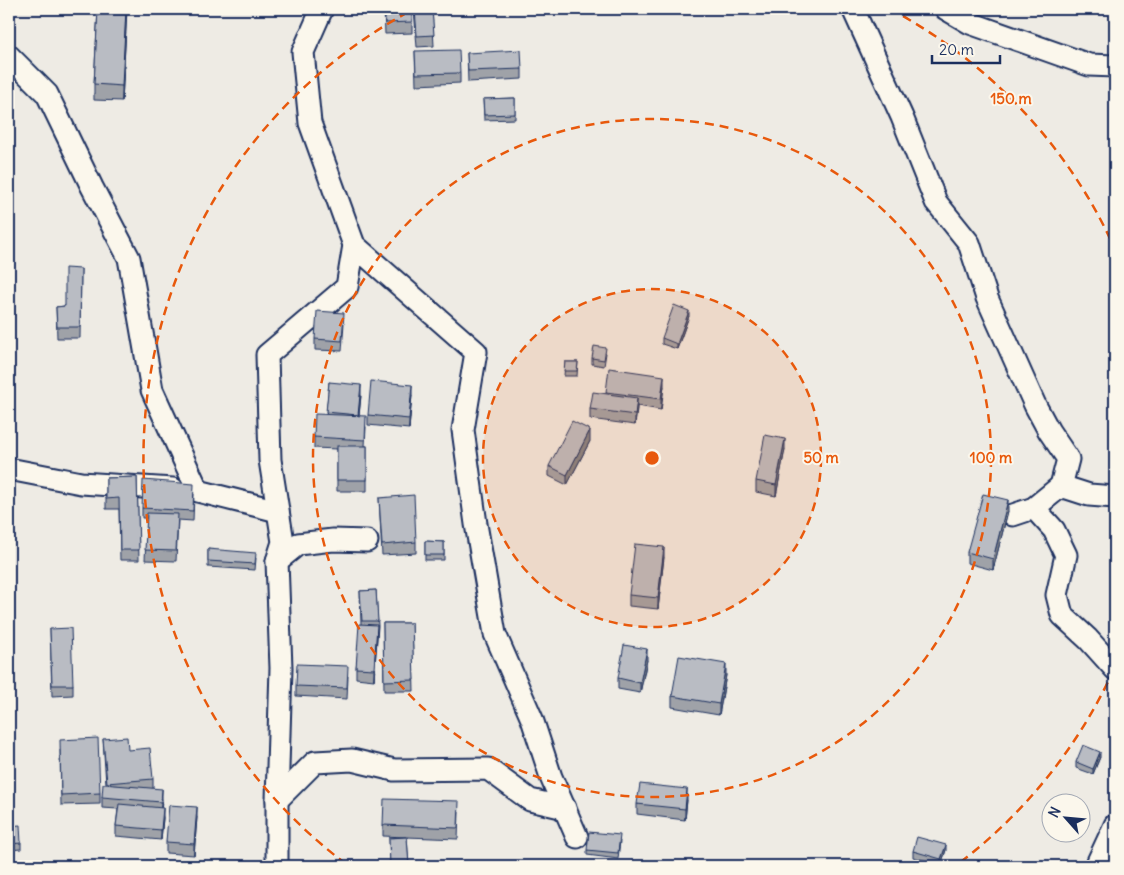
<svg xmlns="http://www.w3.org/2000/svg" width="1124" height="875" viewBox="0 0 1124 875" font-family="Delius,sans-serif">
<rect width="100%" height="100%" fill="#eeebe4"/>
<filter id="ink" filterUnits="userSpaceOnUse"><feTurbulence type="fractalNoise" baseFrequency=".02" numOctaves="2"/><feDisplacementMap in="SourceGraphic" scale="10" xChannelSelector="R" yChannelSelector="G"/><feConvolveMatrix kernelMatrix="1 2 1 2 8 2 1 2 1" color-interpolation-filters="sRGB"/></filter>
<g filter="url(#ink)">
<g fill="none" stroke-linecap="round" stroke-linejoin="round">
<defs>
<g id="minor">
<polyline points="322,9 303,52 310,123 354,245 476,352 463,430 476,524 495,634 532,719 551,777 577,837"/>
<polyline points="853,9 902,117 936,202 969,243 987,298 1035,405 1049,431 1068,459 1061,486"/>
<polyline points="946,9 970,23 1089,65 1115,66"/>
<polyline points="9,56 47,94 92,187 129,258 152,390 198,491 278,511"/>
<polyline points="9,469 81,483 173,489"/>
<polyline points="1034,508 1054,530 1066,555 1057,595 1062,615 1088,639 1115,669"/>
<polyline points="1013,515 1034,508 1061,486 1089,495 1115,497"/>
<polyline points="277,561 298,544 333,540 367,541"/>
<polyline points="277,800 315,762 352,760 394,770 488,769 530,800 565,808"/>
<polyline points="277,866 277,800 281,668 277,561 283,542 270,460 267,355 347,287 354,245"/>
<polyline points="1096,866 1115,825"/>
</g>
</defs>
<use href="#minor" stroke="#1b2f5e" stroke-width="25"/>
<use href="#minor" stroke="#fbf7ec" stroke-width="21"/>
</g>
<g fill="#9fa2a8" stroke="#1b2f5e">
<polygon points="98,9 127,9 122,101 94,100 94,84"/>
<polygon points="384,9 412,9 412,33 385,34"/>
<polygon points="414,9 432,9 434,46 417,47"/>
<polygon points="415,51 460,73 460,83 416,85"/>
<polygon points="467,53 522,69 522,79 468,82"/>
<polygon points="515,98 515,119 484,120 483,99"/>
<polygon points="81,269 80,338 57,338 56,307 65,306"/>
<polygon points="689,316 677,349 662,344 662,338"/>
<polygon points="344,323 342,351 315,350 315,339"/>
<polygon points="606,353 604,366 592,364 592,358"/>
<polygon points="565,362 578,362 577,376 564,376"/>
<polygon points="329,382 361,395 359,416 366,427 365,446 367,446 367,491 337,491 337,449 314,448 314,437 326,415"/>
<polygon points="664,386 661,410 637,406 635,425 590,419 590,409 606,394 606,392"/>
<polygon points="412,395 409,429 368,425 368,415"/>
<polygon points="590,441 567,485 549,476 549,466"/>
<polygon points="785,449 776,496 756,492 756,481"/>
<polygon points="137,477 139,560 120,560 119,509 106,509 106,478"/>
<polygon points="194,494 193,521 178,520 176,561 145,560 147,518 142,518 142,508"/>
<polygon points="379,498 416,542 416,553 382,555"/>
<polygon points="1008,511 993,570 967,563 967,552"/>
<polygon points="425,541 444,542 444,560 425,560"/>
<polygon points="208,549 256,558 255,570 208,567"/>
<polygon points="664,557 658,609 629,606 629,595"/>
<polygon points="376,590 378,626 374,680 356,678 356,668 361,624 360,591"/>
<polygon points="383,623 412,623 414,691 384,691"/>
<polygon points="50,629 73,685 73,695 52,696"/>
<polygon points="647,660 640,693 618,689 618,678"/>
<polygon points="726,675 719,715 672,707 672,696"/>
<polygon points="348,676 347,699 296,696 296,686"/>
<polygon points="103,739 128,750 153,779 153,788 162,799 161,807 163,818 161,840 116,836 116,826 118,809 102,808 102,797 106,784"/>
<polygon points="60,750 100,793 100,804 61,805"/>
<polygon points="1100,757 1093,774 1076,768 1076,762"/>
<polygon points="687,800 685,820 637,814 637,804"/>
<polygon points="459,812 458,839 407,837 409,866 390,866 389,838 406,837 383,836 383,825"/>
<polygon points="197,817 194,855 166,853 166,842"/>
<polygon points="9,826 21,843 21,849 9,850"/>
<polygon points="620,841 618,859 587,855 587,850"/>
<polygon points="946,850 941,865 913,857 913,851"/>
</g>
<g fill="#828488" stroke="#1b2f5e">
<polygon points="126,9 127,9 122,101 122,86"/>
<polygon points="689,311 689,316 677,349 677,344"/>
<polygon points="664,376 664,386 661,410 661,399"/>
<polygon points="361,385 361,395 358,425 358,415"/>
<polygon points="412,385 412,395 409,429 409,419"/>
<polygon points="637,398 637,409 635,425 635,415"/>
<polygon points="590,430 590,441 567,485 567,475"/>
<polygon points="785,439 785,449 776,496 776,485"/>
<polygon points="1008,500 1008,511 993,570 993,559"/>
<polygon points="664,547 664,557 658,609 658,598"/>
<polygon points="377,625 377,635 374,680 374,669"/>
<polygon points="647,649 647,660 640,693 640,683"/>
<polygon points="726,664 726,675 719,715 719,704"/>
<polygon points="1100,752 1100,757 1093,774 1093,769"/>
<polygon points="162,789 162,799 161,813 161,802"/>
<polygon points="687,789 687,800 685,820 685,809"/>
<polygon points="197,807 197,817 194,855 194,844"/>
<polygon points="163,808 163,818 161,840 161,830"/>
<polygon points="946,845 946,850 941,865 941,859"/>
</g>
<g fill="#b9bcc3" stroke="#1b2f5e">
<polygon points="98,9 126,9 122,86 94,84"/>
<polygon points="385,9 412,9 412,22 385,23"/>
<polygon points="415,9 432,9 434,35 417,36"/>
<polygon points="459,50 460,73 416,74 415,51"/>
<polygon points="521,50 522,69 468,71 467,53"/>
<polygon points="515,98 515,114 484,115 483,99"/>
<polygon points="65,268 81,269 80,327 57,327 56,307 65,306"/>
<polygon points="674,305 689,311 677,344 662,338"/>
<polygon points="317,311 344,313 342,341 315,339"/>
<polygon points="594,346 606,348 604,360 592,358"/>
<polygon points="565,362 578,362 577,371 564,371"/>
<polygon points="609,368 664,376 661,399 606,392"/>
<polygon points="371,381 412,385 409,419 368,415"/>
<polygon points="329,382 361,385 358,415 326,412"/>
<polygon points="593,392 637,398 635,415 590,409"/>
<polygon points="315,414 366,416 365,440 314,437"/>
<polygon points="572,421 590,430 567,475 549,466"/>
<polygon points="765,435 785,439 776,485 756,481"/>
<rect x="337" y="446" width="30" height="34"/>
<polygon points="137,477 139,550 120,550 119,498 106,499 106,478"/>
<polygon points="143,480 194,484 193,511 142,508"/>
<polygon points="983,494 1008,500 993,559 967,552"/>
<polygon points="414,495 416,542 382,545 379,498"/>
<polygon points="147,513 178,514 176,551 145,550"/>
<polygon points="425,541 444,542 444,555 425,555"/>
<polygon points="635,544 664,547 658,598 629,595"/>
<polygon points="208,549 256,553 255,564 208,561"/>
<polygon points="376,590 378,621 362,621 360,591"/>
<polygon points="383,623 412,623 414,680 384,681"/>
<polygon points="359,624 377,625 374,669 356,668"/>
<polygon points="71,628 73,685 52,685 50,629"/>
<polygon points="624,645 647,649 640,683 618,678"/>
<polygon points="679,656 726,664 719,704 672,696"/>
<polygon points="297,664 348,666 347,688 296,686"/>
<polygon points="127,737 128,750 150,748 153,779 107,783 103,739"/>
<polygon points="98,738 100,793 61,795 60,740"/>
<polygon points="1083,745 1100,752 1093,769 1076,762"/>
<polygon points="103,784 162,789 161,802 102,797"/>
<polygon points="640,784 687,789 685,809 637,804"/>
<polygon points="384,799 459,801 458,828 383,825"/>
<polygon points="119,804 163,808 161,830 116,826"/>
<polygon points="169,805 197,807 194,844 166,842"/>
<polygon points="20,825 21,843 9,844 9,826"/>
<polygon points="589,832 620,835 618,853 587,850"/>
<polygon points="407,837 409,866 390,866 389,838"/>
<polygon points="917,837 946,845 941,859 913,851"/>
<polygon points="683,864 701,866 683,866"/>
</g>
</g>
<circle cx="652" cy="458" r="169" fill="#e8590c" fill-opacity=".12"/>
<g fill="none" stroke="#e8590c" stroke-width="2.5" stroke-dasharray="9 6">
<circle cx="652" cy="458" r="169"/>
<circle cx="652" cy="458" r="339"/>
<path d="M1114 669A508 508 0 0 1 958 864M346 864A508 508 0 0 1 414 9M890 9A508 508 0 0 1 1114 247"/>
</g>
<circle cx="652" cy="458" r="8" fill="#e8590c" stroke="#fbf7ec" stroke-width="2.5"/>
<g font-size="15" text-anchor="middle" font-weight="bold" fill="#e8590c" stroke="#fbf7ec" stroke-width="4" stroke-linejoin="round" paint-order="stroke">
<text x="1011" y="104">150 m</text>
<text x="821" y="463">50 m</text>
<text x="991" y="463">100 m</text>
</g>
<rect width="1124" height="875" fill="none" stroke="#fbf7ec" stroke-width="30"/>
<rect x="15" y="15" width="1094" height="845" fill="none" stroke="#1b2f5e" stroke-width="2" filter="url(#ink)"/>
<g transform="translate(1066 818) rotate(297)"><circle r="24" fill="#fbf7ec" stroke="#a1a7b3"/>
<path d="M0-4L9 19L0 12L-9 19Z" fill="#1b2f5e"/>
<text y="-8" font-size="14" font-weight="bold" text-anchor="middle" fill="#1b2f5e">N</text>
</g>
<path d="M932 55v8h68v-8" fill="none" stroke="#1b2f5e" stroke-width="2.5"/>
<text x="939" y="55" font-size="15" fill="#1b2f5e" stroke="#fbf7ec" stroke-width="4" paint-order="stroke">20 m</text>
</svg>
